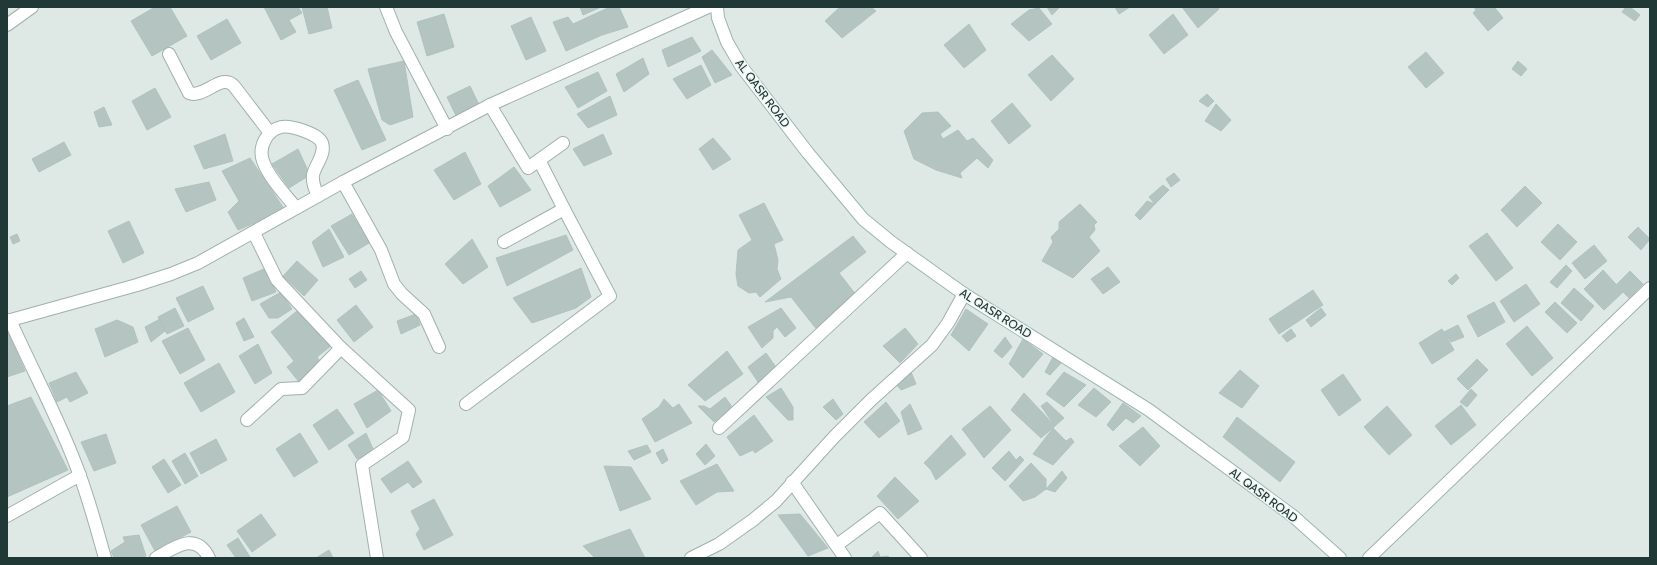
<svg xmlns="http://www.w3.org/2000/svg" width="1657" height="565" viewBox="0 0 1657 565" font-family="Cabin,sans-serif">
<rect width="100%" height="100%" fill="#dee9e6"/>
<g fill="#b4c4c0" stroke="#b1c3bf">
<polygon points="155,7 170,7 187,36 152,56 131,21"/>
<polygon points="264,7 298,7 302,13 289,20 296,32 281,40"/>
<polygon points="302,7 327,7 332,28 309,34"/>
<polygon points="580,7 601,7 583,15"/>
<polygon points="610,7 619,7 628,27 602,35 566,51 553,22 568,17 573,24"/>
<polygon points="840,7 871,7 876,11 842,38 825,21"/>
<polygon points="1047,7 1060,7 1052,15"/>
<polygon points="1115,7 1130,7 1119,14"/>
<polygon points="1182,7 1218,7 1219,9 1198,28"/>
<polygon points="1474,7 1496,7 1495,8 1503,18 1488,31 1473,13 1476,10"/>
<polygon points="1626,7 1630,7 1640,15 1635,21 1622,12"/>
<polygon points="1039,8 1052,24 1029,41 1011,24 1029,10"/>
<polygon points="444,14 454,47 427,56 417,22"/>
<polygon points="1173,14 1188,35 1164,54 1149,35"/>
<polygon points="531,17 546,51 526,60 511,26"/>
<polygon points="227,19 241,43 211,60 197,36"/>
<polygon points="969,24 986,50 964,68 944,45"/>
<polygon points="692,37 701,51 668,67 662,50"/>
<polygon points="712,50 732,75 715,83 702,57"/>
<polygon points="1426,52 1444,73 1426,88 1408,67"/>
<polygon points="1052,55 1074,79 1051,101 1028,75"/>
<polygon points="643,58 649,74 624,92 616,74"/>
<polygon points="404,61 413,117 390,125 382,120 368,69"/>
<polygon points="1518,61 1527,69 1521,76 1512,69"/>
<polygon points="701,65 711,85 687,99 673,79"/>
<polygon points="598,72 607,91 578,108 565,87"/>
<polygon points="358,80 386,140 362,150 334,90"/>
<polygon points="470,86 482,111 459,122 447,97"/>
<polygon points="155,88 171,117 147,130 132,101"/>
<polygon points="1207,94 1214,101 1208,107 1199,101"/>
<polygon points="610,96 617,115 588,128 577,114"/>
<polygon points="1012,103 1031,126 1009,144 991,121"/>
<polygon points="1216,104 1231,120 1221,131 1205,121"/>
<polygon points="104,107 112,125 99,127 94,112"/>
<polygon points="938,112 951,126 940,134 943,139 958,130 967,141 973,138 993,160 988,168 977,158 960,173 962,178 936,170 914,159 904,131 922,113"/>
<polygon points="225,134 233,161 204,169 194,146"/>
<polygon points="603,134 612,154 584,166 573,149"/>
<polygon points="713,138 731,159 713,170 699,149"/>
<polygon points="64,142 71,155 39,172 32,159"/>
<polygon points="298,149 310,175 289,188 272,164"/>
<polygon points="465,152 481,184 454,200 434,170"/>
<polygon points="250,158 285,210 238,230 228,212 239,201 222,171"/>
<polygon points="514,167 531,190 500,207 488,186"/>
<polygon points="1174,173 1180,180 1171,187 1166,179"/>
<polygon points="209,182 216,200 186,212 175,189"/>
<polygon points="1163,185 1169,190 1155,204 1149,197"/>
<polygon points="1525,186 1542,203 1517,227 1501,210"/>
<polygon points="1147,201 1155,204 1140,220 1135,215"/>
<polygon points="764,203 783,240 774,244 778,260 777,269 781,279 760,297 756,292 749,293 738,286 736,274 738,250 752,240 739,215"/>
<polygon points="1080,204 1097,222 1094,225 1095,230 1089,237 1100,251 1073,278 1042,261 1053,242 1051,237 1059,229 1059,222"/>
<polygon points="352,214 369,243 349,255 331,226"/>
<polygon points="129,221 144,253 123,263 108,231"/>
<polygon points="1558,224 1577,242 1560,260 1541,242"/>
<polygon points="1638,227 1650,239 1641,250 1628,237"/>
<polygon points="329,229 344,257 323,267 312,242"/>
<polygon points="1487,233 1513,268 1496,281 1469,246"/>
<polygon points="17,234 20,241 13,244 10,237"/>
<polygon points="566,235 573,250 507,286 496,258"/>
<polygon points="853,236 866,252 839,273 857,296 818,331 791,297 765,302"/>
<polygon points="472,239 488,267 463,284 445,264"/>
<polygon points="1594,245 1607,261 1585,279 1572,263"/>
<polygon points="297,261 318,280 304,296 283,276"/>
<polygon points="1566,265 1572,271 1557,288 1550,282"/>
<polygon points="1108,267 1120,282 1103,294 1091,279"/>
<polygon points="266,268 276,292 252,301 243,278"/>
<polygon points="581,268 591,297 576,308 532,323 513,298"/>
<polygon points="1603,270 1623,292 1604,310 1584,289"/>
<polygon points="361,271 367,280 355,288 349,279"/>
<polygon points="1630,271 1643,284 1629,298 1616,285"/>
<polygon points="1456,274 1459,278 1452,285 1448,281"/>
<polygon points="1526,284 1540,304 1514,322 1500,301"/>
<polygon points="203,286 214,309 188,322 176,298"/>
<polygon points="1574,288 1594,306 1581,321 1561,303"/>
<polygon points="1313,290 1323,305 1279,334 1269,319"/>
<polygon points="281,292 292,309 278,318 269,318 260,304"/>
<polygon points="1494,302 1505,322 1478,337 1467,316"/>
<polygon points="1555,302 1577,323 1567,333 1545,312"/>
<polygon points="356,305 373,327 354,342 337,320"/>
<polygon points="302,307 332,345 317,357 322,364 299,382 287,367 294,361 271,332"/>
<polygon points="175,308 184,326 167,334 158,317"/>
<polygon points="781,308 796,328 785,337 777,327 773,331 773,338 762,348 748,327"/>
<polygon points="1321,308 1326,315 1311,327 1306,320"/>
<polygon points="966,309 988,324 969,351 951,335"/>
<polygon points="416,314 420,325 401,334 397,321"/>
<polygon points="244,318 254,337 244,341 236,323"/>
<polygon points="160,319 165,331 151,342 145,327"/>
<polygon points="117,320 133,327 138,342 105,357 95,329"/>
<polygon points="1458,325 1464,337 1451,342 1444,332"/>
<polygon points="1527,326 1553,358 1532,376 1506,344"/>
<polygon points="188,328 205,360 180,374 162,341"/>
<polygon points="905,328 918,344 900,363 883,346"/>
<polygon points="1291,329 1296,336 1287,342 1282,336"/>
<polygon points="1442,329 1454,350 1432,364 1419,343"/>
<polygon points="7,330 25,371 7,377"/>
<polygon points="1005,337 1012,347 1002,358 994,351"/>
<polygon points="1023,339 1043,354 1023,378 1009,364"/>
<polygon points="258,344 272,373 255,384 239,356"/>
<polygon points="727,351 743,374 705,401 688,385"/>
<polygon points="766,353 778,370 760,385 748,367"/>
<polygon points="1053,357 1062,362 1050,375 1045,372"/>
<polygon points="1477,359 1488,370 1468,390 1457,379"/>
<polygon points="219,363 235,392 201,412 184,383"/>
<polygon points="1240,370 1259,386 1242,408 1219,393"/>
<polygon points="76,372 88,393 70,402 67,397 57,402 49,383"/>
<polygon points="911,372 916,384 901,390 896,384"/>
<polygon points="1064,372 1086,385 1064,407 1046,394"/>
<polygon points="1343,374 1361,400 1339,416 1321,390"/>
<polygon points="781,388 793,407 793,420 788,420 766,397"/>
<polygon points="1094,388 1111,402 1096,417 1078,405"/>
<polygon points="1471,389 1477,395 1467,407 1460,402"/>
<polygon points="378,390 391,411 367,428 354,404"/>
<polygon points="1024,393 1055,426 1041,438 1011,410"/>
<polygon points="31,397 68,470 7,497 7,406"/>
<polygon points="725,397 733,408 714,422 698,406 704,406 710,409"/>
<polygon points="664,399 673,408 679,404 692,423 655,442 642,419 659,407"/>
<polygon points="833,399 843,414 836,420 823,407"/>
<polygon points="886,402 900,421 879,438 864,422"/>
<polygon points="1047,402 1064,418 1055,426 1041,406"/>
<polygon points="1123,403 1141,416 1133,423 1126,418 1113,431 1107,425"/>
<polygon points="910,404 922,429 908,435 901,412"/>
<polygon points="1461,405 1476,425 1451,445 1435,426"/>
<polygon points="990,406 1011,430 984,458 962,429"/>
<polygon points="1387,406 1412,435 1389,455 1364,427"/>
<polygon points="337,409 354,433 329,450 313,425"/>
<polygon points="754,415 773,441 755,453 753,450 740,456 727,437"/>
<polygon points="1237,417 1295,462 1280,482 1223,437"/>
<polygon points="1143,427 1160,446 1140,466 1119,446"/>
<polygon points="1053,428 1066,441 1071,438 1074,442 1053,465 1033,454"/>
<polygon points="300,433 318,462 294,477 276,449"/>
<polygon points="366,433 374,451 357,459 348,445"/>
<polygon points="106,434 116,463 94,471 81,442"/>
<polygon points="951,435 966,454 936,480 931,470 924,463"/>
<polygon points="216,439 227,460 201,474 190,453"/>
<polygon points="706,444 715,456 705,465 696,454"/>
<polygon points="647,445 651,452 634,460 628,451"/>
<polygon points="663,449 668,460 662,464 656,453"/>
<polygon points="1009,451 1016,460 1020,456 1024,460 1005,481 992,468"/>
<polygon points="185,453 198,476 185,484 172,461"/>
<polygon points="164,459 181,485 168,493 152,467"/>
<polygon points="408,461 422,482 413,488 408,482 391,493 381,479"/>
<polygon points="1031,463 1046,479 1046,489 1035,497 1023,501 1009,486"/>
<polygon points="717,464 734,491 717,492 696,505 680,481"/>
<polygon points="604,466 631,467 651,499 620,511"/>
<polygon points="1062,471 1067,478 1055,492 1046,489"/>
<polygon points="895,477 919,501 898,519 877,496"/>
<polygon points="434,499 453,535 424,550 416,534 420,529 411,511"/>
<polygon points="177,506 191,532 155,551 141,525"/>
<polygon points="261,514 276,535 252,552 237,531"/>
<polygon points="800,514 828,548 808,556 778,515"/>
<polygon points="630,529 645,558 595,558 583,546"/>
<polygon points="139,535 146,556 142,558 114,558 111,551 125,542 123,537"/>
<polygon points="238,538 250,557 247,558 236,558 227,545"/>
<polygon points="329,550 333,558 316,558"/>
<polygon points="878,551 880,557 888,556 890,558 871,558"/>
</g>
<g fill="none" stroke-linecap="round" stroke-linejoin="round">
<defs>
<g id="street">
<polyline points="386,7 396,32 447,129"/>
<polyline points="7,25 32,7"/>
<path d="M169,54L189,93C204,99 222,72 234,86L270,133"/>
<polyline points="490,105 528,168 563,143"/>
<polyline points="343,182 381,250 394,284 402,294 424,314 439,347"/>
<path d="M296,208C285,194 269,178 263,161C258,147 267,130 281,127C291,125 319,134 322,143C326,154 315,165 313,175C312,183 315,189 318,196"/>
<polyline points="504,242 564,209 539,160"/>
<path d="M10,320C33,372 61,422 80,476C90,503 97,530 105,558"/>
<polyline points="7,321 137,285 171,274 198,263 343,182 490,105 708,7"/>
<polyline points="341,348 409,410 403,437 362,465 377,558"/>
<polyline points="466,404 610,296 564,209"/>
<polyline points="247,420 281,389 302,388 341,348 277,280 254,233"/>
<polyline points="719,428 907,253"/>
<polyline points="792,482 845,558"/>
<polyline points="7,516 80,475"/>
<polyline points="837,545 880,513 921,558"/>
<path d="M156,558C175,547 196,531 209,558"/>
<polyline points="691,558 719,544 753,520 776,501 834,437 871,400 932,345 948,323 964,294"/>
<polyline points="1369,558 1650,288"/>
</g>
<polyline id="secondary" points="717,7 718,18 727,42 741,66 808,153 863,219 891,242 964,294 1149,410 1293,516 1340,558"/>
</defs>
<use href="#street" stroke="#a1b0ae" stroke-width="14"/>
<use href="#secondary" stroke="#9eb5b1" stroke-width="14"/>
<use href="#street" stroke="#fff" stroke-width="12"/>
<use href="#secondary" stroke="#fff" stroke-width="12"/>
</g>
<g text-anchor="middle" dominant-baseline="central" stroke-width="3" stroke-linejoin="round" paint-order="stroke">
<g font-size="12" fill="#203836" stroke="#eef6f4">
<text transform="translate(763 93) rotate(53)">AL QASR ROAD</text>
<text transform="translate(996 313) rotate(32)">AL QASR ROAD</text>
<text transform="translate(1264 495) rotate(37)">AL QASR ROAD</text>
</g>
</g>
<rect width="1657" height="565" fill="none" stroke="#203836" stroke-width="16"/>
</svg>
